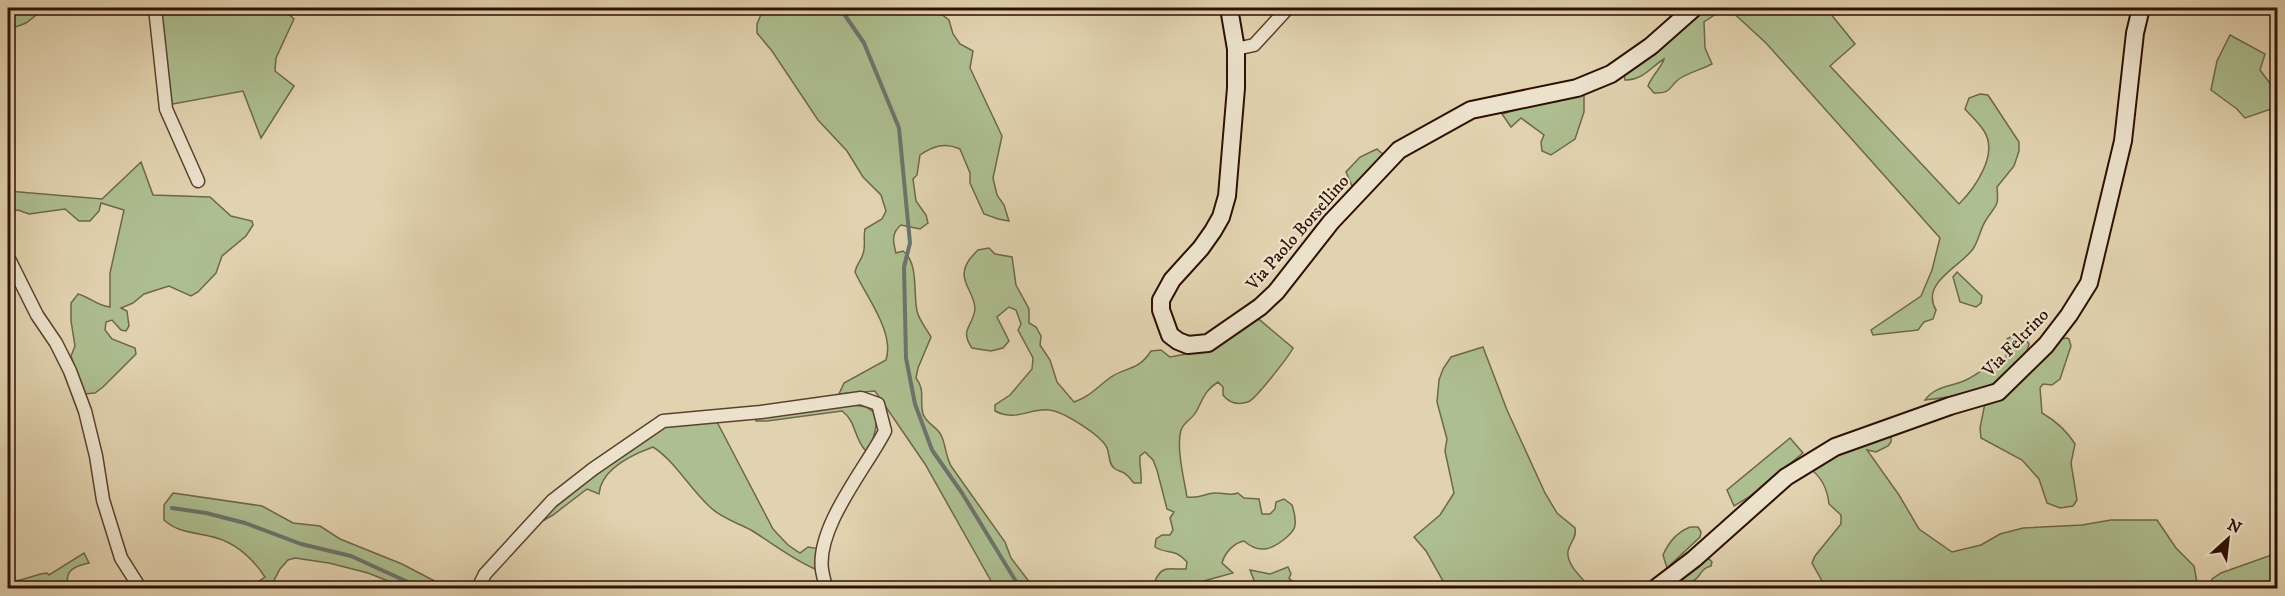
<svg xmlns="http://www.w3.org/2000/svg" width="2285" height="596" viewBox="0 0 2285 596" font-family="'IM FELL DW Pica',serif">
<rect width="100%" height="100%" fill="#e2d3b0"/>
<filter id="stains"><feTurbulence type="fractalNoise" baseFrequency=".00333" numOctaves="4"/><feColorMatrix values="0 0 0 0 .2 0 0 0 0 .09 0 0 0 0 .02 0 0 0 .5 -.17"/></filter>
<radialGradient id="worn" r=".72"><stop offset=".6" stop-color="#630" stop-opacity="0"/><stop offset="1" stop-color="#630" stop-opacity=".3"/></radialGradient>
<g fill="#adbe90" stroke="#6e674a" stroke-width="1.5">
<polygon points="8,8 45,8 26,23 8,30"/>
<polygon points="158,8 282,8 294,19 276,58 275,71 294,86 261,138 243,91 173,104 169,99"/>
<path d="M764,8H933L949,20L953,34L960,44L973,51L970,68L1002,136L993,178L997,195L1004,205L1009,221L998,219L984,214L970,183V173L960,149C945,142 933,146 920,155L917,175L913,179L916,201L926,215L928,223L920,229L901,225C891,233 893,242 896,253L903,251C919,263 913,293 917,311C919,320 926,328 931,337L918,368L916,378C926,391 919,400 923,414C926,423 937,427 941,435C946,445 945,454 951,466L1005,542L1011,558L1034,588H995L925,464L875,391L839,394L844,383L886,360C895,332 866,297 855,272C857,263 861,261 863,254C866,246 863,237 865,229L882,219L886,211L881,195L863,177L847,151L818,120L772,51L757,33V24Z"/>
<path d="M1704,8H1725L1704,22L1705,48L1712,64C1702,69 1688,73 1679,79C1668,88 1671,94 1654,93L1648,86C1652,75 1662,67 1664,59C1651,67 1642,81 1625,80L1624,74L1661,47Z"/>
<path d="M1728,8H1826L1855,44L1830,66L1959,204C1975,188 1999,154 1984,131C1979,123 1971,116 1965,109L1969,98L1980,94L1988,95L2019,142V151L2014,166L1997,187C1999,208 1996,204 1986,220C1980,229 1979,240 1973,249C1960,267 1920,283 1936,310L1933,319L1924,322L1918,330L1873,335L1871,330L1921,296L1932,270L1940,238L1766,43Z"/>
<polygon points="2230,35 2265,54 2260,70 2272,86 2277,90 2277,107 2245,118 2237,109 2211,90 2217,61"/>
<polygon points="1584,91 1584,112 1575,139 1551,155 1542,151 1541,142 1544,135 1521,118 1511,127 1502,114"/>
<polygon points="1377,149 1386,157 1371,168 1352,186 1346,172 1360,157"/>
<path d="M141,162L153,195L210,197L231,216L252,221L253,225L246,236L222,256L216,273L198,292L191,296L169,286L144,294L133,303L121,308L127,311L129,326L126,331L121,330L112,320L106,322L105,330L112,339L135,348L136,354L103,387L95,393L84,394L71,356L75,346L71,321V303L78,294C90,297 97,306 110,307V273L124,210L101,203L99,211L90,221H79L65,209L29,214L18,210L13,211V234L8,237V191L102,199Z"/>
<path d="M989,248L995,254L1012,257L1016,285L1029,309V323L1036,327L1041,336L1040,345L1050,360L1057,382L1074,402C1090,397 1098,386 1111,377C1127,367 1139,370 1151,351L1161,350L1170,357L1197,352L1255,316L1293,348C1289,356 1255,400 1248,402C1238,405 1229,403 1223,395V387L1218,382C1205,390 1203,399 1196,412C1192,419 1184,422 1181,430C1176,447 1184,479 1187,497C1203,499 1205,492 1217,493C1225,493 1231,496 1238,493L1244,498L1259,499L1262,514H1270L1275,509L1276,502L1284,499L1292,505C1294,511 1296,518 1295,525C1295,530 1291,533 1287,537C1273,549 1260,555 1244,541C1234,543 1225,552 1222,563L1233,573L1204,581L1198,588H1158L1155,581C1162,564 1170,570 1186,569L1187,562C1174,547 1167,555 1155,547L1156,539L1162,535H1170L1173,530L1170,518L1174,512L1167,509L1157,470L1153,460L1145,452L1140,456C1139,465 1142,473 1141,483H1134C1131,480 1128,475 1124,473C1121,471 1118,471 1115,469C1108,464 1110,455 1107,448C1102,436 1063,411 1049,410C1029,408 1017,422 995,411V405L1010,395L1032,369L1033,358L1018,330L1021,324L1016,310L1009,307L997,317L1009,341L1003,348L991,351L972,348C959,329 973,327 975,309C975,296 964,286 964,274C965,263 971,257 978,250Z"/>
<polygon points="1957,272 1982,296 1981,303 1976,307 1960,302 1953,277"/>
<path d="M2014,335H2023L2029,344C2027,355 2023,359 2015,367C1991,393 1958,396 1925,400C1936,385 1953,387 1968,379C1981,372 1991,363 2006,358L2007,339Z"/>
<path d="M2067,338L2069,339L2071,346L2060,379L2052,385L2043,384L2040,388L2042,413C2056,421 2067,431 2075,444L2071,463L2077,500L2073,506L2060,508L2047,503L2039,479L2022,460L1981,438L1980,428L1985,403L2053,340Z"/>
<path d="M1483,347L1507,410L1545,493L1557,513L1575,528C1577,538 1570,542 1568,551C1566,565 1583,579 1591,588H1447L1426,551L1414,537L1440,515L1454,493L1445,451L1447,439L1437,402L1439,380L1443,369L1451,357Z"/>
<path d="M848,404L866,407L875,413C878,426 874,437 869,450H865C854,438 856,421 842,411L767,421H756L754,416Z"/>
<path d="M716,420L773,529L788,545L800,553L808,547L820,549L818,565L815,569C792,559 772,543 751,530C738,523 721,518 710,507C690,489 675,461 653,447C631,455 601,469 599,494L587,489L553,515L525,531L602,470L666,426Z"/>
<path d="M1891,436V442L1888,446L1876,452L1867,450L1899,495L1919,529L1952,552L1981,545L2000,534L2023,528L2082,525L2111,520H2157L2176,548L2194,566L2198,588H1826L1812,563L1815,556L1841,524V515L1829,504C1827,488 1822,477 1808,467L1836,449Z"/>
<polygon points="1790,438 1803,453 1749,497 1734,506 1727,490"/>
<path d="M173,493L262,506L293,523L320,526L340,539L402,564L448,588H406L368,573L329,563L295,558L288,560L280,569L270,588H249L265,577C251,556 234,541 209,536C192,532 177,532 164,520V505Z"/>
<path d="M1690,527H1698L1701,532L1700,537L1667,568L1663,555C1669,542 1676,533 1690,527Z"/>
<path d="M84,553L89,563C74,566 63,571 69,588H8V574L14,581C26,580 35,574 47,573L49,575Z"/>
<polygon points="2277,553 2277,588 2209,588 2212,579 2221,573"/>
<path d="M1707,557L1712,562L1711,566C1703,568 1702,572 1697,578C1689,586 1670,588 1660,588Z"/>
<polygon points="1288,567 1291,574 1289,578 1299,588 1257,588 1250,570 1270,574"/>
</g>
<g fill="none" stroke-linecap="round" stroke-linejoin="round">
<g stroke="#6c746b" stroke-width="4">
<polyline points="840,8 864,43 899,128 910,243 904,267 906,358 915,404 932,450 962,493 1020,588"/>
<polyline points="172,508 206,513 245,523 301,544 351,556 421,588"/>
<polyline points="2083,588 2106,583 2191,588"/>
</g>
<defs>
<g id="street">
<polyline points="155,8 166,109 198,181"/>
<polyline points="1236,49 1254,45 1288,8"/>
<polyline points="8,257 37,315 56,343 70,371 85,411 96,456 103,500 121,558 140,588"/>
<path d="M478,588L485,574L552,501L593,469L663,421L761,412L861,398L878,404L885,431C866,468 816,527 822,570C823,576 825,583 826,588"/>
</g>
<g id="secondary">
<polyline points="1229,8 1236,49 1236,88 1227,196 1221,217 1213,231 1201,248 1172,280 1161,300 1161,310 1170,335 1178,341 1188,345 1208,343 1260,307 1276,292 1331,222 1399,150 1471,110 1577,88 1611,74 1651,46 1694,8"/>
<polyline points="1656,588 1694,559 1786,477 1835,447 1950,406 1998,392 2046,345 2069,315 2089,283 2123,141 2135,33 2141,8"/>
</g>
</defs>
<use href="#street" stroke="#5b412e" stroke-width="15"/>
<use href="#secondary" stroke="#2e1003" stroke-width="20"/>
<use href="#street" stroke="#ece2cc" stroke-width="12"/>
<use href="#secondary" stroke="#ece2cc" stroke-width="16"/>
</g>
<g text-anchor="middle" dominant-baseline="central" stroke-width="4.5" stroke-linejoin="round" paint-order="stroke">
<g font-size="18" fill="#2e1003" stroke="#ece2cc">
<text transform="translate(1298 233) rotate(-49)">Via Paolo Borsellino</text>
<text transform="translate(2016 343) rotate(-46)">Via Feltrino</text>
</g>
</g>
<rect width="2285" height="596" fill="none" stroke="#e2d3b0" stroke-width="30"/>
<rect x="9" y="9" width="2267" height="578" fill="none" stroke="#2e1003" stroke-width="3"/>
<rect x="15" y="15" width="2255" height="566" fill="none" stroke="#2e1003" stroke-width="1.5"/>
<g transform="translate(2228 539) rotate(27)" stroke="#ece2cc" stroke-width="4.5" paint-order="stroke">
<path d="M0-4.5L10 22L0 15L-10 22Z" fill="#2e1003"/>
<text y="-9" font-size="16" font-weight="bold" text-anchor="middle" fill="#2e1003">N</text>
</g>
<rect width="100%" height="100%" filter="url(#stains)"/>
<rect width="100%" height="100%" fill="url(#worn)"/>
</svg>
